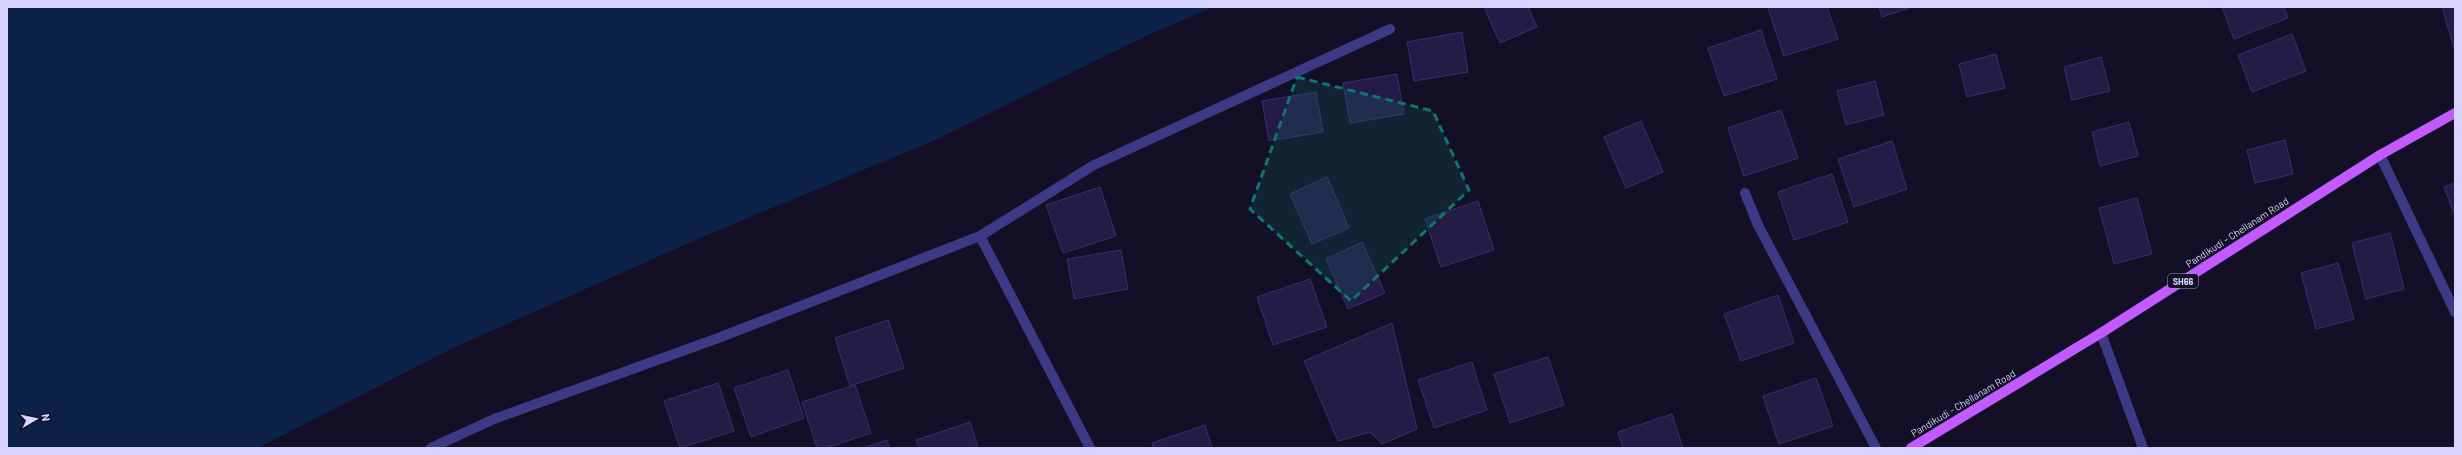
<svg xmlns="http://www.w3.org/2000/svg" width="2462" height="455" viewBox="0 0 2462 455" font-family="Barlow,sans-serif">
<rect width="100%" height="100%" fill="#130f26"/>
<polygon fill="#0c2248" points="7,7 1214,7 1150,34 933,141 700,238 455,347 258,448 7,448"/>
<g fill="#241b47" stroke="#3b2d73">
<polygon points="1484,7 1528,7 1537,27 1500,43"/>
<polygon points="1772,7 1827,7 1838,39 1784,56 1768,8"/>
<polygon points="1879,7 1912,7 1882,17"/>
<polygon points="2222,7 2284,7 2288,18 2234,39"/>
<polygon points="2442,7 2455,7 2455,51"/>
<polygon points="1761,30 1777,79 1724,96 1708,48"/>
<polygon points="1462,32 1468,72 1414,81 1407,42"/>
<polygon points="2292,34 2306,71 2252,92 2238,55"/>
<polygon points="1996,54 2005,88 1967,97 1959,64"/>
<polygon points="2101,57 2110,91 2072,100 2064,67"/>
<polygon points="1397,74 1404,114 1350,123 1343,83"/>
<polygon points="1875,81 1884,115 1846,125 1837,91"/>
<polygon points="1316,92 1323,132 1269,141 1262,101"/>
<polygon points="1781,110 1798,158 1744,176 1728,128"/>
<polygon points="1641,121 1663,172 1626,188 1604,137"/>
<polygon points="2129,122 2138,156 2100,166 2092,132"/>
<polygon points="2285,140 2293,174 2255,183 2247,150"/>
<polygon points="1892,141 1907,189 1854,207 1838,159"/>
<polygon points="1832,174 1848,222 1794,240 1778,192"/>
<polygon points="1327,177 1349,228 1312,244 1290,194"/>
<polygon points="2455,183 2455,216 2444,187"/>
<polygon points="1100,187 1116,236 1063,253 1046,205"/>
<polygon points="2137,198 2152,254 2114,264 2099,208"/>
<polygon points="1478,201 1494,250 1441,267 1425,219"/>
<polygon points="2390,233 2404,289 2366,299 2352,243"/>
<polygon points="1362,242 1385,293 1348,309 1326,259"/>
<polygon points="1121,250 1128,289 1074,299 1067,259"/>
<polygon points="2338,263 2354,319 2316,329 2301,273"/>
<polygon points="1310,279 1327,327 1273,345 1257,297"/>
<polygon points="1778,295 1794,343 1741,361 1724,314"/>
<polygon points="888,320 904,368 850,386 835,338"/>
<polygon points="1392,323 1417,429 1382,444 1370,432 1338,441 1304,361"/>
<polygon points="1548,357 1564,405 1510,423 1494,374"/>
<polygon points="1472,362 1487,410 1434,428 1418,380"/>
<polygon points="788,370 804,418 751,437 734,388"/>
<polygon points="1816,378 1833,426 1779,444 1763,396"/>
<polygon points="718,383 734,431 680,448 664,401"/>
<polygon points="855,385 871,433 826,448 817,448 802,402"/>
<polygon points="1672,414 1683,448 1623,448 1618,432"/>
<polygon points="970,422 978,448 919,448 916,440"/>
<polygon points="1205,425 1212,448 1153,448 1152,443"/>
<polygon points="887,440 889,448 863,448"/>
</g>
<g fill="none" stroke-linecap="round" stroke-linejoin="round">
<g stroke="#3d3a85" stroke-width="10">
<polyline points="2380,155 2455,312"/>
<polyline points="1745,193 1758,225 1876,448"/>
<polyline points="980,236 1094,165 1390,29"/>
<polyline points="2101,333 2143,448"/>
<polyline points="431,448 494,419 721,337 980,236 1090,448"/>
</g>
<polyline stroke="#c25bff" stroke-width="10" points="1911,448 2101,333 2380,155 2455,113"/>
</g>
<path fill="#0f766e" fill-opacity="0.2" stroke="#0f766e" stroke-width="3" stroke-dasharray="8 5" stroke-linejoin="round" d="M1297,77L1433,111L1469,190L1351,301L1250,209Z"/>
<g text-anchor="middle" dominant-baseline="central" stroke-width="4" stroke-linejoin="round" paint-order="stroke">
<rect fill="#130f26" stroke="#9e99be" stroke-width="1" x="2168" y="274" width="30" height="14" rx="3"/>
<g font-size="9" font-weight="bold" fill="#d9d4ff">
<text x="2183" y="281">SH66</text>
</g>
<g font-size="10" fill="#d9d4ff" stroke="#130f26">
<text transform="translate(2237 232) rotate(-33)">Pandikudi - Chellanam Road</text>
<text transform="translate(1963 403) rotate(-31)">Pandikudi - Chellanam Road</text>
</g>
</g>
<rect width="2462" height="455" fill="none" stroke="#d9d4ff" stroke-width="16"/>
<g transform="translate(36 419) rotate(81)" stroke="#130f26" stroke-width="3" paint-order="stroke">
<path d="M0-3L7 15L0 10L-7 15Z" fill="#d9d4ff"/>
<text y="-6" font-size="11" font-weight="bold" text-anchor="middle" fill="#d9d4ff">N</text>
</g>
</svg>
